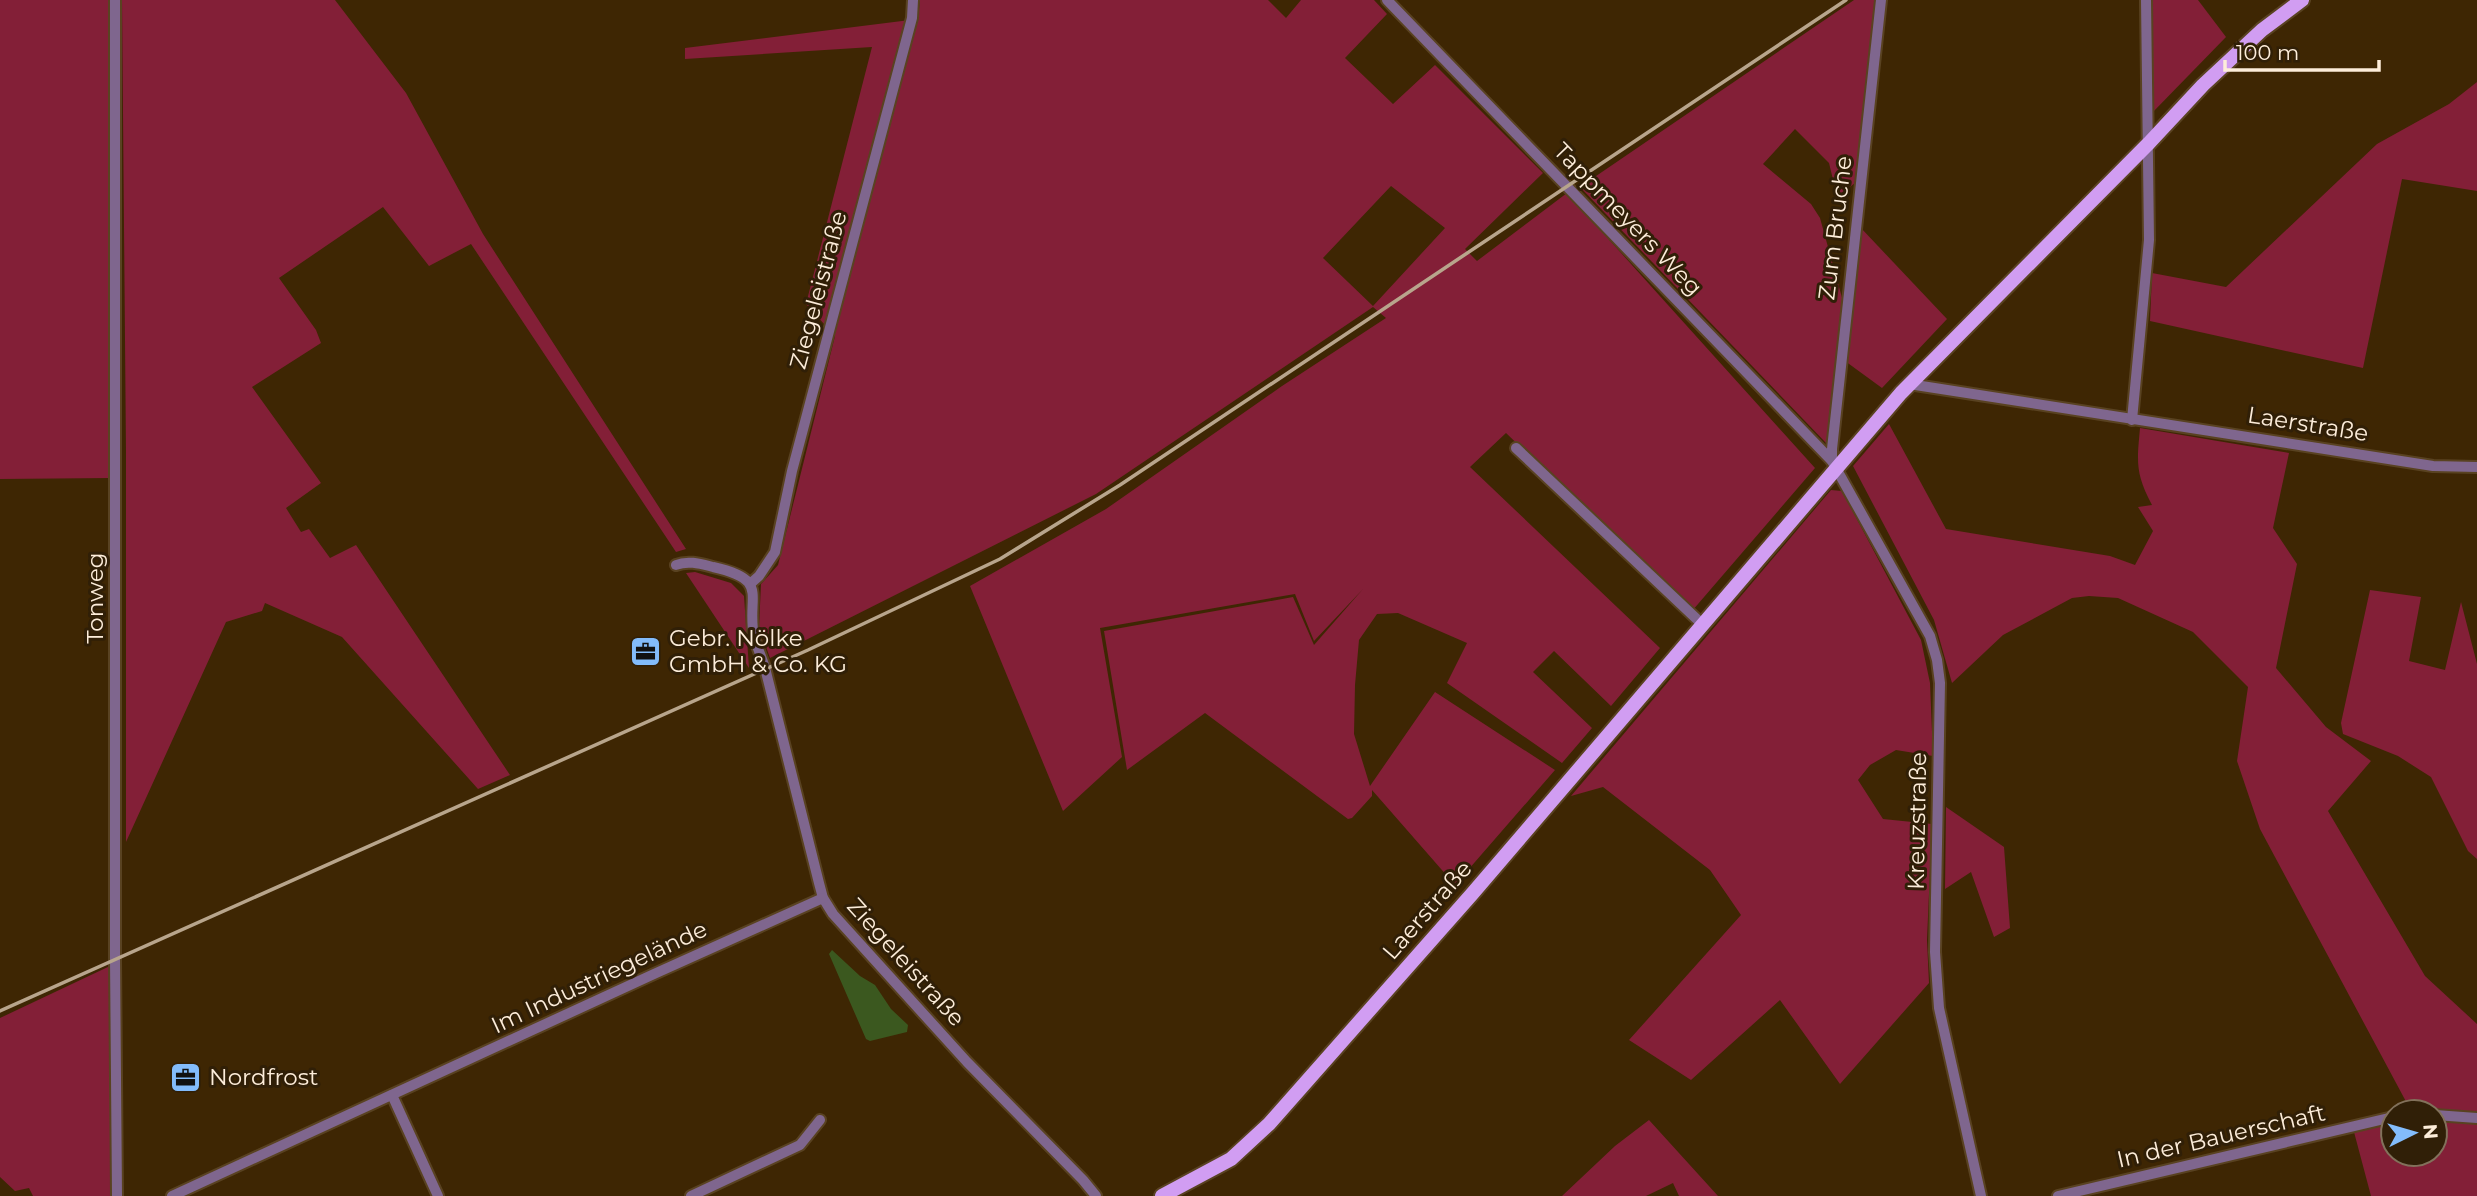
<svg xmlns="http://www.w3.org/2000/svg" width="2477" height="1196" viewBox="0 0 2477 1196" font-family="Montserrat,sans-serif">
<rect width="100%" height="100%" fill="#3e2603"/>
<g fill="#831f37" fill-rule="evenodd">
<polygon points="0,0 110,0 111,478 0,479"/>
<polygon points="122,0 335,0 406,93 483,234 686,549 676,552 471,244 429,266 383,207 279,278 316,330 321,343 252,387 321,483 286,508 301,532 309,529 330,558 356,545 510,775 478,789 342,637 265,603 262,611 226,622 126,842 126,453"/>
<path d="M920,0H1268L1286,18L1301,0H1374L1387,14L1345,58L1393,104L1435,65L1543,173L1465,249L1477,261L1567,193L1815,468L1692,611L1506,433L1470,467L1660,648L1611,706L1554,651L1533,672L1592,728L1562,763L1447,683L1467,643L1398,613L1377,614L1359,640L1355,685L1354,734L1370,786L1435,692L1555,770L1455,885L1372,790V796L1352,818L1348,819L1205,713L1127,770L1104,631L1293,597L1314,645L1363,589L1314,641L1295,594L1100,628L1122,757L1063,811L970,586L1106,509L1282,386L1386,318L1373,307L1096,494L770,658L759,627L761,584L778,565L835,336L806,304L872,47L685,59V48L918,19ZM1391,186L1445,228L1373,306L1323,258Z"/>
<polygon points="1854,0 1875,0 1858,181 1837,196 1829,163 1795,129 1763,164 1811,204 1820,218 1844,305 1827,444 1580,187"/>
<polygon points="2150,0 2198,0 2226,37 2152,113"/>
<polygon points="2477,82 2477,191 2402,179 2363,368 2150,321 2152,273 2226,287 2377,144 2449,104"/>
<polygon points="1860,227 1947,319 1882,388 1845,361"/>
<path d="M1889,424L1946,529L2110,556L2135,565L2153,531L2138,507L2152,505C2135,473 2137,462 2140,428L2289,453L2273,528L2297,564L2276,668L2326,727L2371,761L2328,811L2425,976L2477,1024V1114L2410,1109L2260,829L2237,761L2248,687L2193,632L2118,598L2089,596L2072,598L2003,635L1952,683L1934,620L1853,466Z"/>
<polygon points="1831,490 1842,491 1921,640 1930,683 1933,756 1896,750 1870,765 1858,780 1883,819 1932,824 1927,940 1929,983 1840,1084 1780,1000 1691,1080 1629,1040 1741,915 1710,870 1603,787 1571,796"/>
<polygon points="695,572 731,583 744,596 749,668 686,573"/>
<polygon points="2370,590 2421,597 2409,661 2445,670 2461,602 2477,664 2477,859 2468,851 2431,777 2398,756 2343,734 2341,723"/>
<polygon points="1946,807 2004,847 2010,928 1994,937 1971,872 1945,889"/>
<polygon points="110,966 110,1196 33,1196 29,1188 15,1191 0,1177 0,1018"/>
<polygon points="2435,1119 2477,1122 2477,1196 2371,1196 2354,1132 2393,1121 2393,1154 2435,1154"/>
<polygon points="1649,1120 1718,1196 1679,1196 1673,1183 1646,1196 1562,1196 1615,1146"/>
</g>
<polygon fill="#3b581f" points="832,950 860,976 875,985 891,1009 908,1025 907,1032 870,1041 866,1039 829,954"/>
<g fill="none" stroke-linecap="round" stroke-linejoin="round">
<defs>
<g id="minor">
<polyline points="115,0 115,959 117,1196"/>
<polyline points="1387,0 1832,461 1930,636 1937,660 1940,683 1935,952 1939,1008 1981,1196"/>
<polyline points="1909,384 2433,466 2477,467"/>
<polyline points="2132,420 2149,240 2146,0"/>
<polyline points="1516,448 1702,624"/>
<polyline points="1832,461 1832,449 1881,0"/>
<path d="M676,565C688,560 701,564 713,567C771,580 746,595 754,637C757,647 762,658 765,668L819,883L823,898L833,914L967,1062L1083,1180L1096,1196"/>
<polyline points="750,584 759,576 775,552 792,471 912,18 913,0"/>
<polyline points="392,1095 438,1196"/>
<polyline points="2435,1115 2477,1118"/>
<polyline points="172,1196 654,974 823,898"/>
<polyline points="691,1196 800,1145 820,1120"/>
<polyline points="2058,1196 2393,1117"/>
</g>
<polyline id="major" points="1162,1196 1231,1159 1269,1124 1472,894 1901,393 2149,143 2203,85 2262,30 2302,0"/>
</defs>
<use href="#minor" stroke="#594221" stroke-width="14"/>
<use href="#major" stroke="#594221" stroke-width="18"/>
<use href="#minor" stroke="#7f668e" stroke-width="10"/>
<use href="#major" stroke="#d19df2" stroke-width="14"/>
<polyline stroke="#b8a58c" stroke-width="3.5" points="0,1011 808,650 1000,559 1120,485 1846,0"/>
</g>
<defs>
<symbol id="office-square" viewBox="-11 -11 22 22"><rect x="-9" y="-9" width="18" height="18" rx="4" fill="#83bcfb" stroke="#301f07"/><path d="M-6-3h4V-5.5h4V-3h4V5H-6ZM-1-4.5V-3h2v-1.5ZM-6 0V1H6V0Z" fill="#111"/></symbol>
</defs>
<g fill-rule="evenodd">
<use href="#office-square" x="628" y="634" width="35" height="35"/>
<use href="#office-square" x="168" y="1060" width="35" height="35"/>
</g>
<g text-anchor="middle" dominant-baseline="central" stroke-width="6" stroke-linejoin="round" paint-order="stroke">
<g font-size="23" fill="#fdedda" stroke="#301f07">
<text transform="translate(1628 219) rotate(46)">Tappmeyers Weg</text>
<text transform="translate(1835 228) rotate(-83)">Zum Bruche</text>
<text transform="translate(818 290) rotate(-75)">Ziegeleistraße</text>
<text transform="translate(2308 424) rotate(9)">Laerstraße</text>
<text transform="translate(95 598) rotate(-90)">Tonweg</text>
<text transform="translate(1917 821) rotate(-89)">Kreuzstraße</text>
<text transform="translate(1427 910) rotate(-49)">Laerstraße</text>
<text transform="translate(906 962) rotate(48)">Ziegeleistraße</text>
<text transform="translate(599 977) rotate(-25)">Im Industriegelände</text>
<text transform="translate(2221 1136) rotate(-13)">In der Bauerschaft</text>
</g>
<g font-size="23" fill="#fdedda" stroke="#301f07" text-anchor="start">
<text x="669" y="638">Gebr. Nölke<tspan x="669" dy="26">GmbH &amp; Co. KG</tspan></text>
<text x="209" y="1077">Nordfrost</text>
</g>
</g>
<g transform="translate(2414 1133) rotate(85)"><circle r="33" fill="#301f07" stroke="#82715b" stroke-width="2"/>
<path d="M0-5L12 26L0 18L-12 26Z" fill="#83bcfb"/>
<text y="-10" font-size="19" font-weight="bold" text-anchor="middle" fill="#fdedda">N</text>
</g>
<path d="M2225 60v10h154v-10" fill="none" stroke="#fdedda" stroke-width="3.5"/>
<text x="2236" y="60" font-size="21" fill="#fdedda" stroke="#301f07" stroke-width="5" paint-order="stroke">100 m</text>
</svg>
